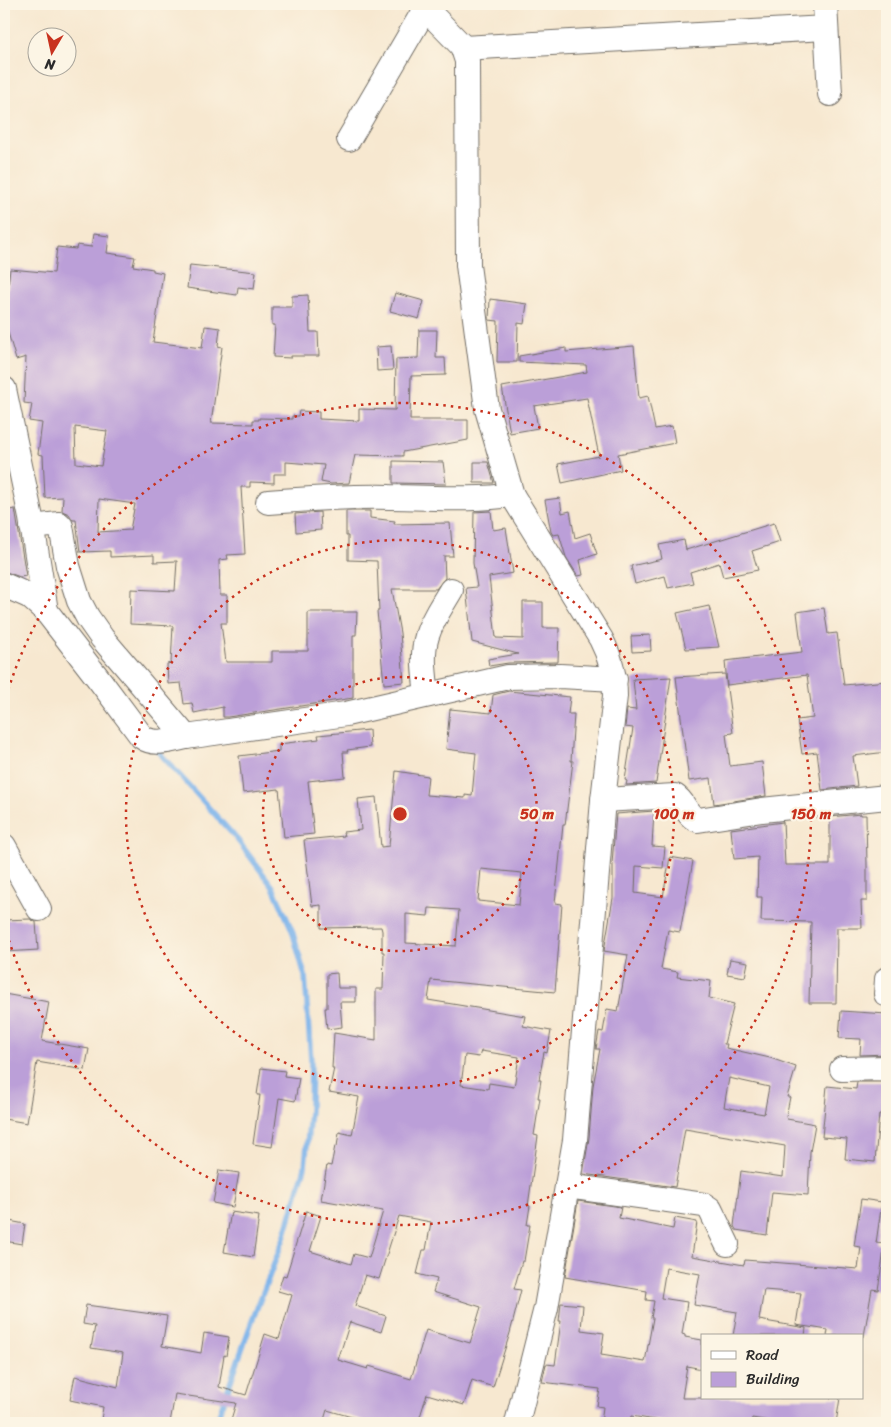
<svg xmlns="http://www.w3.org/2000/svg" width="891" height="1427" viewBox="0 0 891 1427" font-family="Sriracha,sans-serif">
<rect width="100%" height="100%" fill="#fcf5e5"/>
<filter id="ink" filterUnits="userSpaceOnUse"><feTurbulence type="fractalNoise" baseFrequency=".02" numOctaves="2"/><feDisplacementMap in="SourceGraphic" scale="10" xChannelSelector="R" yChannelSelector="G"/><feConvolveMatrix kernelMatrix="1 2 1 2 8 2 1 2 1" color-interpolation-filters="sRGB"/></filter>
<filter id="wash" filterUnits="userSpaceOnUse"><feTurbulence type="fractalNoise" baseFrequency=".0096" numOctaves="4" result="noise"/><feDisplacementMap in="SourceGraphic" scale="20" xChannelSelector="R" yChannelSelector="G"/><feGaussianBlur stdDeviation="1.12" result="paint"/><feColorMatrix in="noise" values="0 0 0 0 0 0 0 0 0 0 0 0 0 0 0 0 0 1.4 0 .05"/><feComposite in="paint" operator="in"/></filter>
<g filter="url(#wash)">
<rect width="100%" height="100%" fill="#f7e8d0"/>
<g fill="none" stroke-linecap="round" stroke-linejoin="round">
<polyline stroke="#7cb3eb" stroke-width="5.5" points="156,749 236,838 273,887 292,930 305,976 311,1060 310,1111 305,1167 284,1238 252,1321 216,1423"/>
</g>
<g id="blocks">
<g fill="#bb9fd8" fill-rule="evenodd">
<path d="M93,234L109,236L107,253L135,257L133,266L153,269V271L163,273L153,342L202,348L205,326L220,328L218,346L222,347L211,423L253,424V420H259V418L292,419V416H298L299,411L319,412V419L359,421V409L395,410L396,359L418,358L419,330H437L436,358H445L446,375L411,376L410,420H468V440L403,452V456L355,455L349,483L331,484L321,482L324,465L286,462V474H274V483L250,482V487H241L245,554L227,555L228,559L219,560L220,595H227V623H221L226,662H272V651H308V612H357L356,635H353V698L228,717H223V707L194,713L192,703L184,704L181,683L168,684L167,664L171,663L173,626L130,624L131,589L175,591L177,561L154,562V555L110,557V551L80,552L76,520H73L69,514L62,511L63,497L45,498L43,455L38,454L42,423L29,421L32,404L24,403L26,357L16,360L7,329L8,287L10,269L54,273L57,247L76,249L77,245L91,247ZM75,427L107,431L101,466L76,463ZM99,499L135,504L130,530L98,532Z"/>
<polygon points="190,265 256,272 254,289 238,287 237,295 187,288"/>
<polygon points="395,293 424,301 419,319 390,311"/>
<polygon points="308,295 310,332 318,332 319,356 291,356 291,358 273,357 275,325 272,325 272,307 292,307 292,296"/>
<polygon points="490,299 527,304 524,324 518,323 517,362 497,362 498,321 489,320"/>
<polygon points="391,346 393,370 377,371 376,347"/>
<polygon points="634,346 639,398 648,396 655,429 672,426 675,443 618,454 621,470 562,483 558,464 599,456 587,398 534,406 538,428 510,433 502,387 587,372 586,365 519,362 519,356 566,348 566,352"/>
<polygon points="393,461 443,462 446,484 393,483"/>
<polygon points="474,462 488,462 494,483 474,483"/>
<polygon points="560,498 562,513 570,511 575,538 590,533 597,554 580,560 583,575 578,576 566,557 559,534 553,535 551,532 545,500"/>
<polygon points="15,509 26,576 20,577 6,572 4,560 4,511"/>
<polygon points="346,511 370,511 370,518 395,521 394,524 450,523 453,556 444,556 445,578 436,589 392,589 400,633 404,682 384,684 377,611 379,611 377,561 348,560 348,536 346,536"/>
<polygon points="491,511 493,530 506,528 513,573 489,577 496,638 523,639 523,602 543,602 543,628 559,628 558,662 508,663 489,666 488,659 518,654 472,642 466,588 477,587 473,563 474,512"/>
<polygon points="320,512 321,530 296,532 295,514"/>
<polygon points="774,523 780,542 752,551 758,570 723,577 719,563 690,572 693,583 668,588 665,576 635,584 631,566 662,559 659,545 684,540 686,550"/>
<polygon points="709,606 719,647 686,649 677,613"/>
<polygon points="824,608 828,634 837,633 844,685 887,681 887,752 853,756 857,786 822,790 817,752 802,754 797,720 813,718 807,675 727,685 725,661 802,652 797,612"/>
<polygon points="650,635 651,651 632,652 631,636"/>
<polygon points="725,674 733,733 726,734 730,766 762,762 766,796 714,804 711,778 689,781 676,677"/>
<polygon points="671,677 656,783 626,785 627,781 625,780 633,728 625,727 627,709 636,710 633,679"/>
<path d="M509,691L570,697L568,714H574L571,761H573L565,825H563L555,903L562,904L555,992L431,980L428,1000L525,1016L523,1026L551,1031L547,1053L544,1052L539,1080H541L538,1098H540L534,1135L538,1136L528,1206H530L527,1225H530L524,1261H522L514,1289L521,1290L510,1333L493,1387L472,1380L464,1405L427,1394L418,1423H373L327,1410L323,1423H230L236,1403L175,1394L170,1423H136L120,1421L119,1423L101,1420L103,1407L70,1400L75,1376L118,1387L123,1353L91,1348L95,1326L83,1324L86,1305L167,1316L162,1346L201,1353L204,1333L229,1337L226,1356L224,1355L219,1387L246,1395L265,1334L279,1339L292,1295L278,1291L283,1275L286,1276L306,1211L321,1216L310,1251L351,1264L354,1254L369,1258L383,1211L321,1200L327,1165L331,1166L335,1146L337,1147L339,1132L352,1135L359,1097L329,1092L334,1068H332L334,1033L376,1040V989H383L384,952H382V931L381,927L321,928V905L312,906L304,840L344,836L343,832L361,830L358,799L376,797L381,847L389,846L396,771L428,776L426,795L465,798V795L472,796L476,753L446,749L450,709L491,713L493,695ZM481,869L522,873L519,905L478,901ZM429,908L459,910L456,946L406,943V914L428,916ZM481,1051L519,1057L514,1087L489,1083L488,1089L461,1085L465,1055L479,1057ZM399,1216L431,1222L426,1250H423L417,1274L437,1279L433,1292L481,1307L470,1343L426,1330L411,1379L369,1366L368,1369L338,1360L350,1322L381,1332L386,1316L355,1306L365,1275L379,1279Z"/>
<polygon points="369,730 370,747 347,750 348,752 343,752 345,777 308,781 314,834 284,837 279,789 243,793 239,756 279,751 279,744 319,739 318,735"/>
<path d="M654,811L652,846L665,847L663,868L636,866L635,893L663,897L670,857L693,861L680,932L668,930L661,969L678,972L677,977L711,981L709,998L734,1004L724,1044H727L726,1048L770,1058L796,1067L787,1097H790L786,1117L787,1119L815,1124L810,1152L808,1195L772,1192L767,1235L736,1230L734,1226L741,1171L783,1177L785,1146L685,1129L675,1187L583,1174L589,1138L593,1086L600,1049H596L599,1031L603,1032L607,1009L618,1011L628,955L604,951L613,898V864H612L616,814ZM729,1078L769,1087L764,1114L724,1107Z"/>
<polygon points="861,814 861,815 866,815 867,866 867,901 861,901 862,928 837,928 836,1003 809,1003 811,922 761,921 762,897 757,897 758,857 734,859 731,829 783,822 785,865 830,865 830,817"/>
<polygon points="30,919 36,922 38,950 4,952 4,920"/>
<polygon points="730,959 748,962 745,977 727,974"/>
<polygon points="337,973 338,988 356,988 356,1002 340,1002 342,1027 327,1029 325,1008 327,1008 327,974"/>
<polygon points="4,994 49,1002 42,1041 89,1049 85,1070 37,1062 27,1123 4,1119"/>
<polygon points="841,1011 887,1014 887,1054 860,1055 861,1039 839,1038"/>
<polygon points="261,1068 285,1071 284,1076 299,1078 295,1101 279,1098 272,1147 253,1144 260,1095 257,1095"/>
<polygon points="857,1082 887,1082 884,1114 879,1114 875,1162 845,1159 847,1139 822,1137 827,1086 856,1089"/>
<polygon points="219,1170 239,1173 233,1207 213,1203"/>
<polygon points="861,1199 882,1202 876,1243 885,1244 878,1290 872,1289 864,1336 827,1336 828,1330 796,1325 801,1293 764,1290 759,1320 806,1328 805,1336 733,1336 737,1312 694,1305 700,1274 666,1268 661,1298 687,1302 682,1334 685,1335 685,1337 702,1340 702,1369 687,1366 682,1398 840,1398 836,1423 781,1423 752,1418 751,1423 673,1423 631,1416 630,1423 601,1423 603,1407 597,1406 600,1389 542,1382 546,1364 555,1365 561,1321 559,1321 561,1303 583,1305 581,1330 604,1333 601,1355 645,1362 653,1318 651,1318 654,1301 646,1300 647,1291 565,1277 578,1201 621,1207 619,1218 673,1229 675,1218 697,1222 692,1256 744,1265 745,1260 858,1269 861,1247 854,1246"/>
<polygon points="231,1212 259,1216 253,1257 224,1252"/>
<polygon points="4,1220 25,1224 22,1244 4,1241"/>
</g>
</g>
</g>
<g filter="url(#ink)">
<use href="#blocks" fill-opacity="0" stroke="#726d65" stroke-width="1"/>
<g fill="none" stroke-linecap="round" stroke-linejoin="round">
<defs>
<g id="minor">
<polyline points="421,4 462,46 467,61 468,265 487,409 512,495"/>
<polyline points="825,4 830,94"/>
<polyline points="463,48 826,28"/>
<polyline points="349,139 425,9"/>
<polyline points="4,389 31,518 46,611"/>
<path d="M268,502C308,499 349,496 390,497C430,497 472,501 512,495L601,639C611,658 615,675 615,696L603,800L575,1140L546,1308L517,1423"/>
<polyline points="32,527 59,524 61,526 68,566 79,601 88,618 102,638 186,737 346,714 508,677 560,676 615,679"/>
<path d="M4,585L29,596L46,611L101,682L142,737C154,746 172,740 186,737"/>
<path d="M427,695C425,676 421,655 427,636C432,619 443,604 451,590"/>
<path d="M603,800L675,796C685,802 686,816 698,820L762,810L887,797"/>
<polyline points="4,846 39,909"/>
<polyline points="886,994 887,979"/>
<polyline points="842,1069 887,1068"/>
<polyline points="567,1186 704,1205 710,1209 727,1244"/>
</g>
</defs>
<use href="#minor" stroke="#726d65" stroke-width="26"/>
<use href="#minor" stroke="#fff" stroke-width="24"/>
</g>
</g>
<g fill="none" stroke="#c8321e" stroke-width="2.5" stroke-dasharray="2.5 5">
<circle cx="400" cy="814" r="137"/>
<circle cx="400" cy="814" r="274"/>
<path d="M4 704A411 411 0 1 1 4 924"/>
</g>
<circle cx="400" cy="814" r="8" fill="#c8321e" stroke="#fcf5e5" stroke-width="2.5"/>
<g font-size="15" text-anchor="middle" font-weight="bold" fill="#c8321e" stroke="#fcf5e5" stroke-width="4.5" stroke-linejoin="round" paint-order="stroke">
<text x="537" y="819">50 m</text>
<text x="674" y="819">100 m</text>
<text x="811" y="819">150 m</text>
</g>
<rect width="891" height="1427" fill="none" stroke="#fcf5e5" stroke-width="20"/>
<rect x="701" y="1334" width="162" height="65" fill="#fcf5e5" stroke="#a8a49b"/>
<rect x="711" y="1351" width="25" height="8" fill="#ffffff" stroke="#a8a49b"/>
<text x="746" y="1360" font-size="15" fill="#2b2b2b">Road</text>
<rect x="711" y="1372" width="25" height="15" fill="#bb9fd8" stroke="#a8a49b"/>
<text x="746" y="1384" font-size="15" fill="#2b2b2b">Building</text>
<g transform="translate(52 52) rotate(189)"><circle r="24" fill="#fcf5e5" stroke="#a8a49b"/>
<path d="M0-4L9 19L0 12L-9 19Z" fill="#c8321e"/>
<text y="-8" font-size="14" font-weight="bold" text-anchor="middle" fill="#2b2b2b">N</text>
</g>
</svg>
